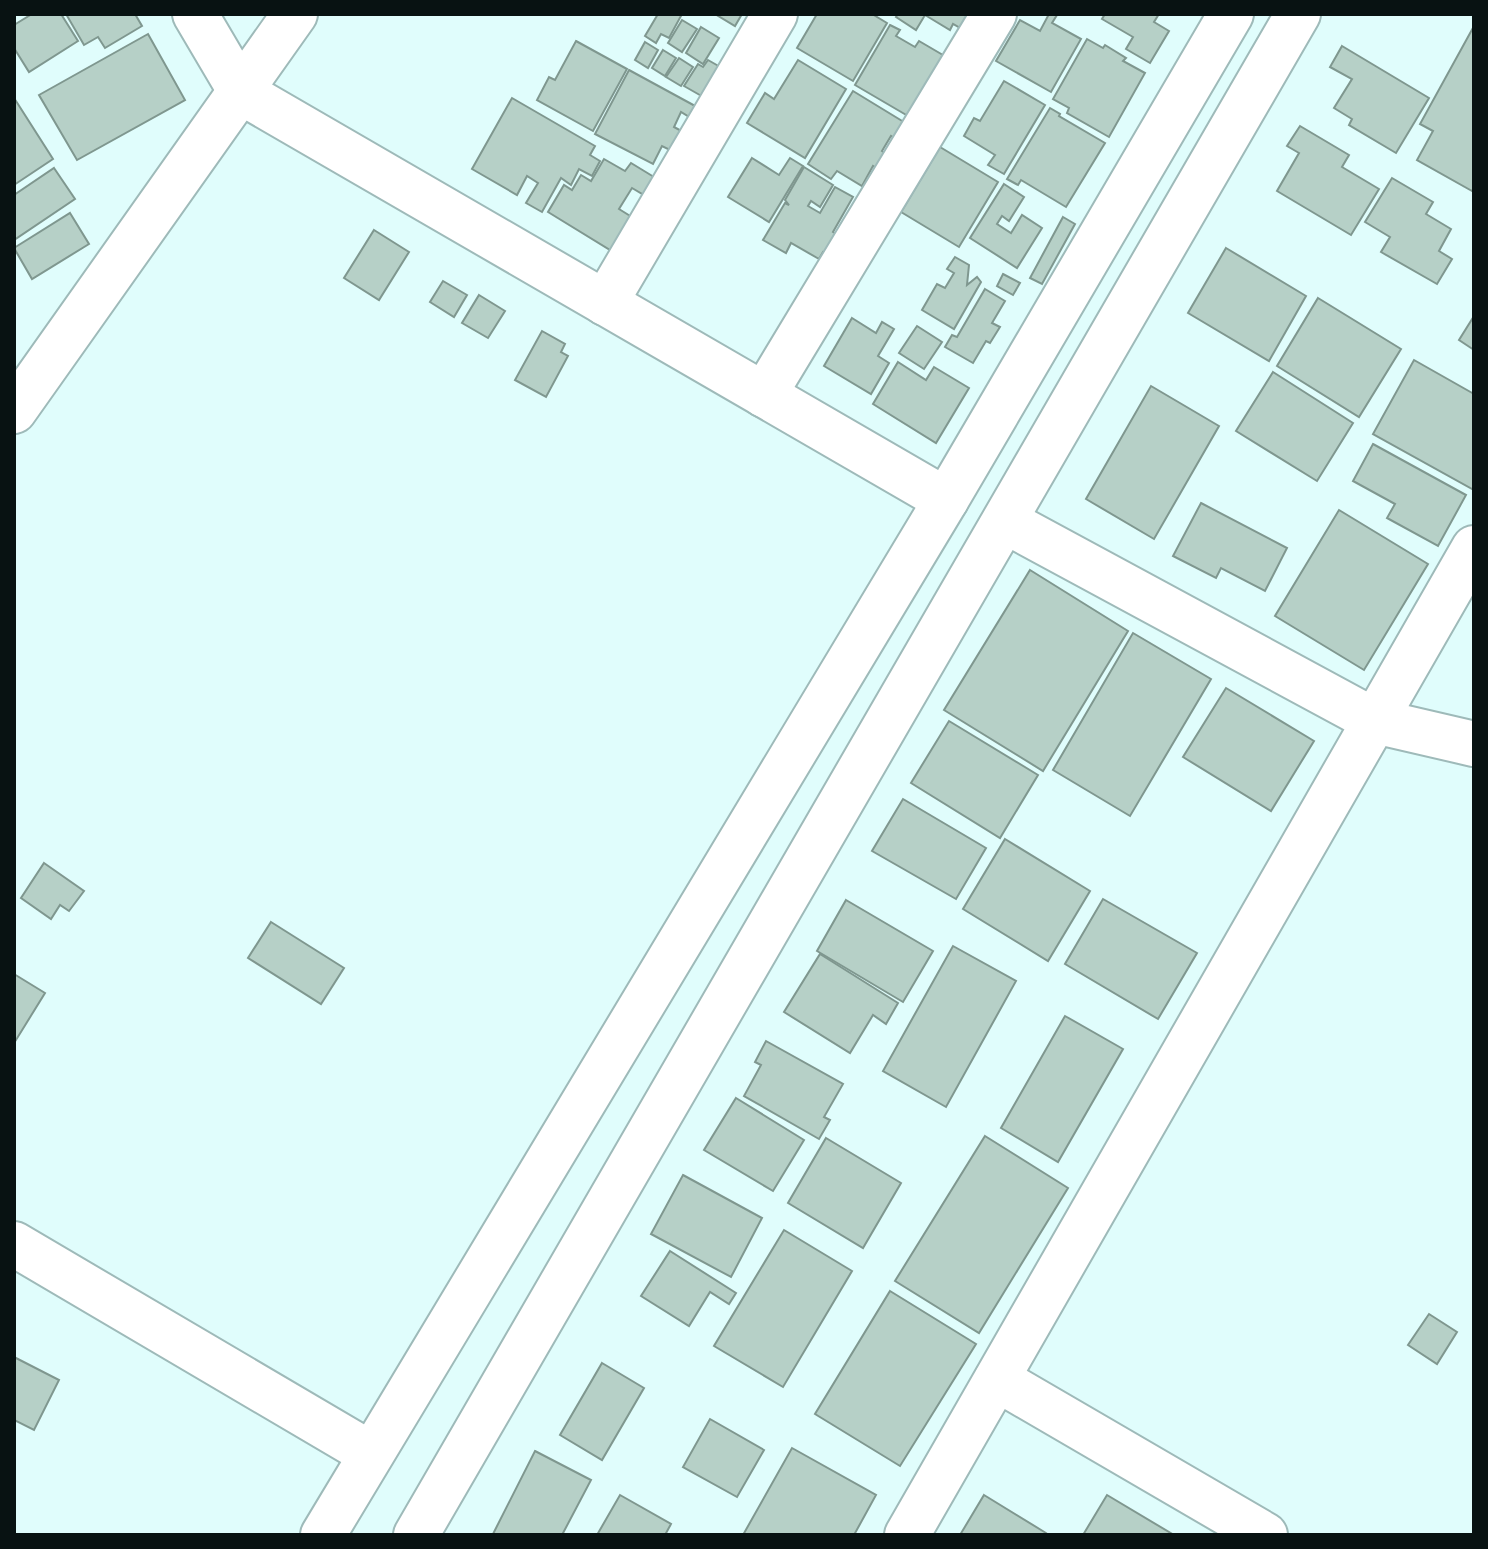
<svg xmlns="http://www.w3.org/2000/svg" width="1488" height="1549" viewBox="0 0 1488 1549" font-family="'IBM Plex Serif',serif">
<rect width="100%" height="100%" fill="#e0fdfc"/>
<g fill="#b6d0c7" stroke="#7f978f" stroke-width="2">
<polygon points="32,14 61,14 78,41 29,72 14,48 14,25"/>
<polygon points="66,14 135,14 142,26 105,48 98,37 84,45"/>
<polygon points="658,14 682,14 669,38 661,34 656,43 645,36"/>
<polygon points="715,14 742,14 735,26"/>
<polygon points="817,14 872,14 887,23 853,81 797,48"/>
<polygon points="898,14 969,14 969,33 953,24 950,30 925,15 916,30 896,17"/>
<polygon points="1049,14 1057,15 1052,23 1081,39 1051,92 996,61 1020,20 1040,31"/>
<polygon points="1105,14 1159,14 1154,22 1169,31 1150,63 1126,49 1133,37 1102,19"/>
<polygon points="682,20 697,29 682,52 668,43"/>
<polygon points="890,25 900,30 896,36 915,47 919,41 948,58 908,116 855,85"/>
<polygon points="1474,26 1474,188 1472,191 1417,160 1433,131 1420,124"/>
<polygon points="701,27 719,38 703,64 686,53"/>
<polygon points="148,34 185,100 77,160 39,95"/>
<polygon points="1087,39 1103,48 1105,45 1126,58 1123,61 1145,73 1109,137 1067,113 1069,108 1053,99"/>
<polygon points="576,41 627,69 593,131 537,100 549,77 555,80"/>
<polygon points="645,42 658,50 648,68 635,60"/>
<polygon points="1342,46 1429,98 1396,153 1349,125 1352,119 1334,108 1352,79 1330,67"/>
<polygon points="663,50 676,58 665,76 652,68"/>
<polygon points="679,58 693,67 681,86 666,77"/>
<polygon points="708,60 722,68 705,98 684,86 698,64 703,67"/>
<polygon points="798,60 846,89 805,158 747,123 765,93 774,99"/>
<polygon points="629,70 697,107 691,118 681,112 674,127 685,133 674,152 662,146 653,164 595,134"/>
<polygon points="1004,81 1045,105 1004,174 988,165 995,155 964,136 974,118 980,121"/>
<polygon points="853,91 912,127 902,143 891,136 882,151 890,157 881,171 873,166 862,186 837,171 831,179 808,164"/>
<polygon points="512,98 595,146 590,155 600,161 592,176 579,169 571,185 561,178 542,212 526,203 538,183 527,176 517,195 472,169"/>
<polygon points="16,101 53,159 14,185 14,103"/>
<polygon points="1050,108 1060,114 1059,116 1105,143 1066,207 1021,180 1018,185 1007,179"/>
<polygon points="1300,126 1349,155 1342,167 1379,189 1351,235 1277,191 1299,153 1287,146"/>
<polygon points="940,147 998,182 959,247 901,212"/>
<polygon points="752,158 779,175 790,158 803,166 769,222 728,197"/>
<polygon points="604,159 625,171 631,163 654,177 644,195 632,188 619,209 635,219 615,253 548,212 564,185 572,190 581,175 591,181"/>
<polygon points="804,167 833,185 820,207 811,201 808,206 820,213 835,187 853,197 833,232 841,237 829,255 823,252 819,259 791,243 786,253 763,240 785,203 789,205 785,200"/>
<polygon points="54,168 75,199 14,240 14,195"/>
<polygon points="1392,178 1433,202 1426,214 1451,229 1439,251 1452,259 1437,284 1381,252 1390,237 1365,222"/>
<polygon points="1004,184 1024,197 1009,221 1002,216 997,224 1011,233 1022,215 1042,228 1017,268 970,238"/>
<polygon points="70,213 89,244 32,279 14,248"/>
<polygon points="1063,217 1075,224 1042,284 1030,278"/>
<polygon points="374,230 409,252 379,300 344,278"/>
<polygon points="1226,248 1306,296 1269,361 1188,313"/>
<polygon points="955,257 969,265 967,285 977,277 981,282 954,329 922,310 937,284 945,288 954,273 947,269"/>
<polygon points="1003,274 1020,283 1013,295 997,286"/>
<polygon points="443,281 467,295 454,317 430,302"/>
<polygon points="985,289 1005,301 992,323 1000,327 990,343 986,341 973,363 945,347 952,335 957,337"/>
<polygon points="479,295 505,311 488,338 462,323"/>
<polygon points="1318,298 1401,349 1359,417 1277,366"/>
<polygon points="1474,316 1474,350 1459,340"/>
<polygon points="852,318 876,333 882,322 894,329 878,356 889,363 871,394 824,366"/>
<polygon points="917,326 942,342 924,369 899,353"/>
<polygon points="542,331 565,344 561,352 568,356 546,397 515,380"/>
<polygon points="1414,360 1474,394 1474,490 1373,434"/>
<polygon points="898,362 926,380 934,367 969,388 936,443 873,404"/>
<polygon points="1273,372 1353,423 1317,481 1236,431"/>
<polygon points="1151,386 1219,426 1154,539 1086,499"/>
<polygon points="1373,444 1466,495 1438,546 1387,518 1395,504 1353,481"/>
<polygon points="1201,503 1287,548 1265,591 1221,568 1216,578 1173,556"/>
<polygon points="1339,510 1428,564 1364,670 1275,616"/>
<polygon points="1030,570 1128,631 1043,771 944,710"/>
<polygon points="1133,633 1211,679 1130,816 1053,770"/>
<polygon points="1226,688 1314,741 1271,811 1183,757"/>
<polygon points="949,721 1038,775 1000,838 911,783"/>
<polygon points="903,799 986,848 956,899 872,851"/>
<polygon points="1005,839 1090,891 1048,961 963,909"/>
<polygon points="44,863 84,891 69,911 60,905 51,919 21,898"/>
<polygon points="1103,899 1197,953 1158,1019 1065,964"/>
<polygon points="846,900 933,951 903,1002 817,951"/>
<polygon points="271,922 344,968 321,1004 248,958"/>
<polygon points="953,946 1016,981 946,1107 883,1071"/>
<polygon points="820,954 898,1003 886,1024 873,1015 850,1053 784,1012"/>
<polygon points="14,974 45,993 16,1040 14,1038"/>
<polygon points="1065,1016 1123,1049 1058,1162 1001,1128"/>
<polygon points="766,1041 843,1084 824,1117 830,1120 819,1139 744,1096 761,1065 755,1062"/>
<polygon points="736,1098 804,1140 773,1191 704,1150"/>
<polygon points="985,1136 1068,1188 979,1333 895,1281"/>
<polygon points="826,1138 901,1183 863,1248 788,1203"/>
<polygon points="683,1175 762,1218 731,1277 651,1234"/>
<polygon points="784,1230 852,1271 783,1387 714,1346"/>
<polygon points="670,1251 736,1293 729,1304 710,1292 689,1326 641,1296"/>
<polygon points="890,1291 976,1344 900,1466 815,1414"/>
<polygon points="1429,1314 1457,1332 1437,1364 1408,1345"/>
<polygon points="14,1357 59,1380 34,1430 14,1420"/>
<polygon points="602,1363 644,1388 602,1460 560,1435"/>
<polygon points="710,1419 764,1450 737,1497 683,1467"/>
<polygon points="792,1448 876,1495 854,1535 743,1535"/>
<polygon points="535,1451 591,1480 562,1535 495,1535 493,1534"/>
<polygon points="620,1495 671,1524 665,1535 597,1535"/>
<polygon points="984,1495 1046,1533 1045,1535 960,1535"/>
<polygon points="1107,1495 1174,1535 1083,1535"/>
</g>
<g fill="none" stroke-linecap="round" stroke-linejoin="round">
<defs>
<g id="minor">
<polyline points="195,14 241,92 946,500"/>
<polyline points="605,303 775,14"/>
<polyline points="764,395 994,14"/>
<polyline points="14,411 295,14"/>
<polyline points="1005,521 1375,721 1474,744"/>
<polyline points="14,1244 371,1454"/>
<polyline points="997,1379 1265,1535"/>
<polyline points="323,1535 946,500 1231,14"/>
<polyline points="416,1535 1298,14"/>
<polyline points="907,1535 1474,548"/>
</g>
</defs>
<use href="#minor" stroke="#9ebab9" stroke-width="48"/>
<use href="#minor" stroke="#fff" stroke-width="44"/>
</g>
<rect width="1488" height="1549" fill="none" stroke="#081212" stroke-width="32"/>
</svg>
